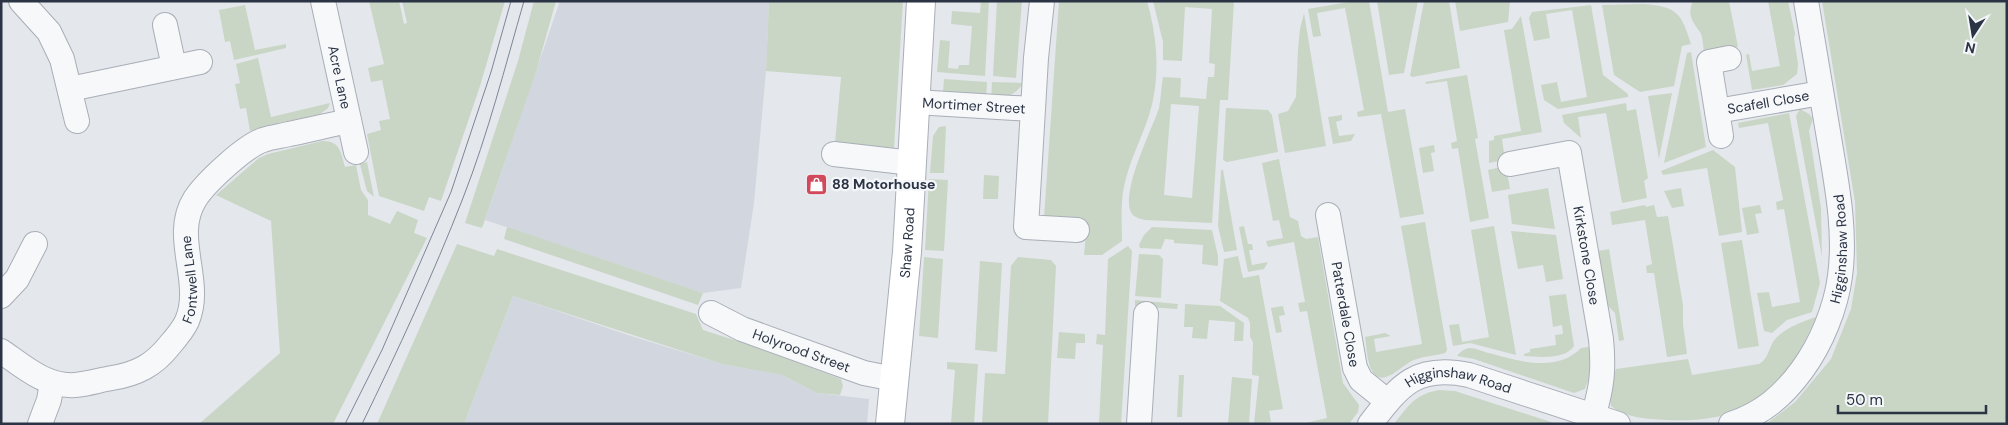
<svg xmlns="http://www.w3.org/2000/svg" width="2008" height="425" viewBox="0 0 2008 425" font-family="'DM Sans',sans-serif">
<rect width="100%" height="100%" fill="#e4e7ec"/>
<g fill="#d2d6de">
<polygon points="560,1 769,1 766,71 754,203 741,288 703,293 485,220"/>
<polygon points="513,296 631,336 722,364 782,375 817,393 869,399 867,424 464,424"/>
</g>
<g fill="#c9d6c5" fill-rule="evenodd">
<polygon points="369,1 399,1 404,24 407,23 402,1 505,1 480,86 441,201 429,197 424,211 379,196 367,134 381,130 379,121 390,119 382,80 371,82 368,68 384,64"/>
<polygon points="534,1 556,1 536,72 482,228 465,223 518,61"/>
<polygon points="769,1 903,1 894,148 835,143 841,77 766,71"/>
<polygon points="981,1 989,1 985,76 937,72 940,40 950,41 948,68 958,69 959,65 969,65 972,26 951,24 952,11 980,13"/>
<polygon points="997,1 1022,1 1016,78 993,76"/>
<path d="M1059,1H1147C1156,33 1160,67 1153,100C1146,134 1124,166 1122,202C1121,215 1122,228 1122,241L1102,255H1084L1087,221L1044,218Z"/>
<path d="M1153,1H1234L1228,100H1220L1212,223L1145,220C1141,219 1137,218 1134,216C1116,199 1153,128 1159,108C1161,98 1161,87 1163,77L1181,78L1180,97L1206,99L1208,77H1214L1215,64L1209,63L1212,9L1185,7L1182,61L1163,60V42ZM1171,104L1199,106L1192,198L1164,195Z"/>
<polygon points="1354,1 1369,1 1388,112 1405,109 1424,214 1400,218 1381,114 1358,117 1357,112 1364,110 1345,8 1317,13 1321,36 1313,37 1308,9"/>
<polygon points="1377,1 1418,1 1404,73 1389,75"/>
<polygon points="1424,1 1449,1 1460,68 1413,77 1410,76"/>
<polygon points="1455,1 1510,1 1508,22 1460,31"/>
<path d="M1693,1H1729L1738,47L1704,52C1703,46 1703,37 1700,32C1692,21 1687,14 1693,1Z"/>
<polygon points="1768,1 1788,1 1795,34 1794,38 1798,64 1797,74 1783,85 1752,90 1746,55 1749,54 1752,71 1780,66"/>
<polygon points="1822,1 2007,1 2007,424 1766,424 1795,402 1831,359 1851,309 1857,273 1855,202"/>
<path d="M1644,4C1677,7 1681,12 1691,44L1682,46L1674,86L1640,92L1614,75L1602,5Z"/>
<polygon points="245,5 255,50 286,44 286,48 234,60 230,41 225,42 219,10"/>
<polygon points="1591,5 1603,75 1628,94 1628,97 1558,109 1544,100 1541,85 1557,82 1561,102 1587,97 1572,10 1546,14 1550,38 1534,41 1529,18 1532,12"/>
<polygon points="1304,13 1326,146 1285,153 1278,114 1288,111 1296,97 1298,49 1300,29"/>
<polygon points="1521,16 1542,132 1502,139 1505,160 1489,163 1489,141 1494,140 1494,136 1521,131 1504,30 1512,29"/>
<polygon points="1691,52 1706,147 1664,163 1687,53"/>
<polygon points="258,58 271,117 330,103 328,108 320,114 265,126 250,131 246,108 240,109 235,84 240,83 236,64"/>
<polygon points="1467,75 1478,138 1475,139 1489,218 1470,222 1458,148 1452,149 1451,143 1457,141 1447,81 1426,84 1425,82"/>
<polygon points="944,79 987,82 986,100 943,92"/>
<path d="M992,82L1023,83C1016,95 1004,99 991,101Z"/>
<polygon points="1672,93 1659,159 1648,96"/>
<polygon points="1626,103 1627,111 1636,109 1648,178 1644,181 1647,198 1622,203 1606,113 1578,117 1581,138 1564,123 1562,115"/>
<polygon points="1226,108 1268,110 1272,115 1278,152 1227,162 1223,160"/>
<polygon points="1800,109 1809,114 1813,119 1809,131 1821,208 1822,257 1796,116"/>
<polygon points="1789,113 1820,283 1812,312 1787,320 1772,333 1764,331 1757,293 1769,292 1772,307 1800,302 1784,209 1777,210 1776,202 1783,200 1768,123 1739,128 1738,123"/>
<polygon points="1342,115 1342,120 1336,122 1339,136 1355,134 1351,141 1333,144 1328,117"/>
<polygon points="946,126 944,173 930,173 933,136 939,127"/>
<path d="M322,141C340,140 341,153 345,167L356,165L361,190L368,200V215L390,224L397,211L418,220L414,233L427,238L333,424H199L280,353L271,221L216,195L259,158L268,154Z"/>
<polygon points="1434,145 1435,152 1431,153 1434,171 1423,173 1419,148"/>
<polygon points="1713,150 1735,167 1742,232 1719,236 1707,168 1663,175 1661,171"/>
<polygon points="1279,159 1290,217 1298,221 1301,236 1306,239 1318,237 1343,383 1359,405 1358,412 1349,424 1302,424 1327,418 1307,311 1300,312 1298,303 1305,302 1294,242 1268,247 1266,241 1283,238 1279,220 1273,221 1262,163"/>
<polygon points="367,162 374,197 367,191 360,164"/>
<polygon points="1506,166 1510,189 1492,192 1488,170"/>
<polygon points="1221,170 1223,170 1237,250 1224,252 1218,226"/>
<polygon points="984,175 999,176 998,199 983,199"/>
<polygon points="929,179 948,180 944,251 925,250"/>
<polygon points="1548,188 1555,229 1512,224 1508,195"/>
<polygon points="1681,188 1684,206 1672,208 1664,191"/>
<polygon points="1645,205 1646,207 1654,205 1657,217 1668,216 1683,305 1683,324 1687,354 1667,357 1654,273 1647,273 1646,266 1652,264 1645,220 1612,225 1610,212"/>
<polygon points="1760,205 1762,213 1755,214 1759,233 1747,235 1742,208"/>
<path d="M1425,222L1447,350L1445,353C1435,356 1423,356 1414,360C1404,364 1396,374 1386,377C1367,383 1367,348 1365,337L1385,333L1391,336L1374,339L1376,352L1422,344L1401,226Z"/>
<polygon points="1244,226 1248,244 1252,244 1253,250 1249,250 1252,265 1268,262 1264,269 1248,272 1239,227"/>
<polygon points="1494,226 1516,355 1470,343 1453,346 1449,325 1459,324 1462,342 1489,337 1471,230"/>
<polygon points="507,227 703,293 698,305 504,239"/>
<polygon points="1152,227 1212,230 1218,256 1218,266 1202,264 1203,245 1174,243 1174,240 1165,239 1161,249 1140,248 1139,245 1144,235"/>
<polygon points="1511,231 1556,235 1563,279 1546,282 1543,265 1518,269"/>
<polygon points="1742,240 1759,346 1738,349 1721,243"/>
<polygon points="457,244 494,256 497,249 696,314 703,330 756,347 841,379 843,386 840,395 817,393 782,375 722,364 513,296 464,424 377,424"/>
<polygon points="1128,246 1132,251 1121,424 1099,424 1103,345 1096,344 1097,334 1105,335 1108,259"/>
<polygon points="1609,249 1624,340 1619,341 1615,313 1607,305 1598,251"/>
<polygon points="1139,254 1159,255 1163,259 1161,298 1135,296"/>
<polygon points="1238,256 1243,278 1259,275 1283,409 1269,411 1271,422 1254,424 1259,376 1252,375 1253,342 1250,337 1250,323 1248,318 1220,301 1224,259"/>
<polygon points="924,257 943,259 938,338 919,336"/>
<polygon points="1018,257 1051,260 1056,266 1048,424 982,424 985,373 1005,374 1011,266"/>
<polygon points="980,261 1002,263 997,352 975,350"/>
<path d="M1566,294L1574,346C1565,360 1539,357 1524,356V354L1530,352V349L1556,345L1555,335L1563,334L1562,325L1553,327L1549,296Z"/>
<polygon points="1135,300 1178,304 1177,309 1135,306"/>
<polygon points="1185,304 1220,306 1244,323 1243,341 1234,341 1235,322 1209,320 1207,339 1192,338 1193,327 1184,327"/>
<polygon points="1283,306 1285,315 1279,316 1282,332 1276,333 1271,308"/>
<path d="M1816,317C1784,390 1750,424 1666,420C1648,419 1625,418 1611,406L1609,392L1616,369L1688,359L1692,375L1759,364C1769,359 1769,345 1776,338C1787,327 1802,322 1816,317Z"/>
<polygon points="1059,332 1085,334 1085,343 1076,343 1075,359 1057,358"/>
<path d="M1589,347L1590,375L1585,389L1574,393L1474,359L1457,356C1460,352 1465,348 1470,348C1477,348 1486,353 1493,354C1521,362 1558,372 1581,348Z"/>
<polygon points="947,362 978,364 974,424 951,424 955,370 947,369"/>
<polygon points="1179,375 1184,375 1182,417 1177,417"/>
<polygon points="1232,377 1252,379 1249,424 1228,424"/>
<path d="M1439,390L1455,391L1557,424H1394C1409,405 1414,395 1439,390Z"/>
</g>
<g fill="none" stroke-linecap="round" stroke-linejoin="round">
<defs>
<g id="minor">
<polyline points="21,1 49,32 62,59 77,121"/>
<path id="s1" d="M323,1L356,152"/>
<polyline points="1042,1 1036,58 1026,227 1077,230"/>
<polyline points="165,25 174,67"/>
<polyline points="70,89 200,62"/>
<path id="s2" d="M915,102L1032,109"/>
<path id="s3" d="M1717,111L1821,93"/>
<polyline points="1721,136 1709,62 1729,58"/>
<polyline points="834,154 912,163"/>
<path id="s4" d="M1510,164L1569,153L1601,339C1604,370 1602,387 1593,417"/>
<path id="s5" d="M1328,215L1355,368L1361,380L1387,401"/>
<polyline points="1,296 17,279 35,244"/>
<path id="s6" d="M711,313L742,329L864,373L894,379"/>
<path id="s7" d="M1,351C24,367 46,387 75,385C87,384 100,380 112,378C137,374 154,365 169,346C176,338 183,330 187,321C204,281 171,237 195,199C206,182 245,146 263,140C271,137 281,136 289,134C309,130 329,125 349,121"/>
<polyline points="40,424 49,400 52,383"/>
<polyline points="1139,424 1146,314"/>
<path id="s8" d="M1370,424C1400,385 1416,364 1469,375L1618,424"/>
<path id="s9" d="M1731,424C1762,414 1783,396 1802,370C1821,344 1836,308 1840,276C1846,232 1837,186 1830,144C1822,96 1814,49 1806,1"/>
</g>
<g id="secondary">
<path id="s10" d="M890,424L907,252L921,1"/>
</g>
</defs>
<use href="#minor" stroke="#a9aeb7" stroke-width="26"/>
<use href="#secondary" stroke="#a9aeb7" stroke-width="30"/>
<use href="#minor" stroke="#f7f8fa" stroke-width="24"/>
<use href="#secondary" stroke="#fff" stroke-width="28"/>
<g stroke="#7d8696" stroke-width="1">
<polyline points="345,424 382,350 451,192 491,72 511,1"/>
<path d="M362,424C398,350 433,275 463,198C488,134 505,67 524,1"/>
</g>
</g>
<defs>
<symbol id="shop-square" viewBox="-11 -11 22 22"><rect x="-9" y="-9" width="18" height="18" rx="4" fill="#d1495b" stroke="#f4f6f9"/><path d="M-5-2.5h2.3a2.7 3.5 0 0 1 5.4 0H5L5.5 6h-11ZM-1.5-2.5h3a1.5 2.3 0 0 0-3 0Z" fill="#fff"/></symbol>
</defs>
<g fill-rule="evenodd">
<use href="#shop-square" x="804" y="172" width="25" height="25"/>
</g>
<g text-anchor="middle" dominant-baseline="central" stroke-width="4.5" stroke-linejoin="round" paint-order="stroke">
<g font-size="14" fill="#2b3445" stroke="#f4f6f9">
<text stroke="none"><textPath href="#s1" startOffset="78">Acre Lane</textPath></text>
<text stroke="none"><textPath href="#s3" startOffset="52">Scafell Close</textPath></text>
<text stroke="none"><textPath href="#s2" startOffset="59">Mortimer Street</textPath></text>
<text stroke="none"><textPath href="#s10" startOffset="182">Shaw Road</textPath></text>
<text stroke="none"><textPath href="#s9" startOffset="220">Higginshaw Road</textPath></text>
<text stroke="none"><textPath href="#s4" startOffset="164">Kirkstone Close</textPath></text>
<text stroke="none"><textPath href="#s7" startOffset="261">Fontwell Lane</textPath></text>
<text stroke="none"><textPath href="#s5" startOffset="101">Patterdale Close</textPath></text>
<text stroke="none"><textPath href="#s6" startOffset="98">Holyrood Street</textPath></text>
<text stroke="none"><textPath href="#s8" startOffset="109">Higginshaw Road</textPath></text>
</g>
<g font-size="14" font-weight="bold" fill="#2b3445" stroke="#f4f6f9" text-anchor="start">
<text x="832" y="184">88 Motorhouse</text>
</g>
</g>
<rect width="2008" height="425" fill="none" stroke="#2b3445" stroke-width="5"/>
<g transform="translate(1973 35) rotate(192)" stroke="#f4f6f9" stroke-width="4" paint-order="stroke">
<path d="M0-4L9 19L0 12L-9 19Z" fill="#2b3445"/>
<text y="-8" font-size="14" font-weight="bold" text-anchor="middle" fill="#2b3445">N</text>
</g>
<path d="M1838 405v8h148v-8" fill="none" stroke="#2b3445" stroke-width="2.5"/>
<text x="1846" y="405" font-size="15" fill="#2b3445" stroke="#f4f6f9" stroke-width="4" paint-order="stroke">50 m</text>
</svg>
